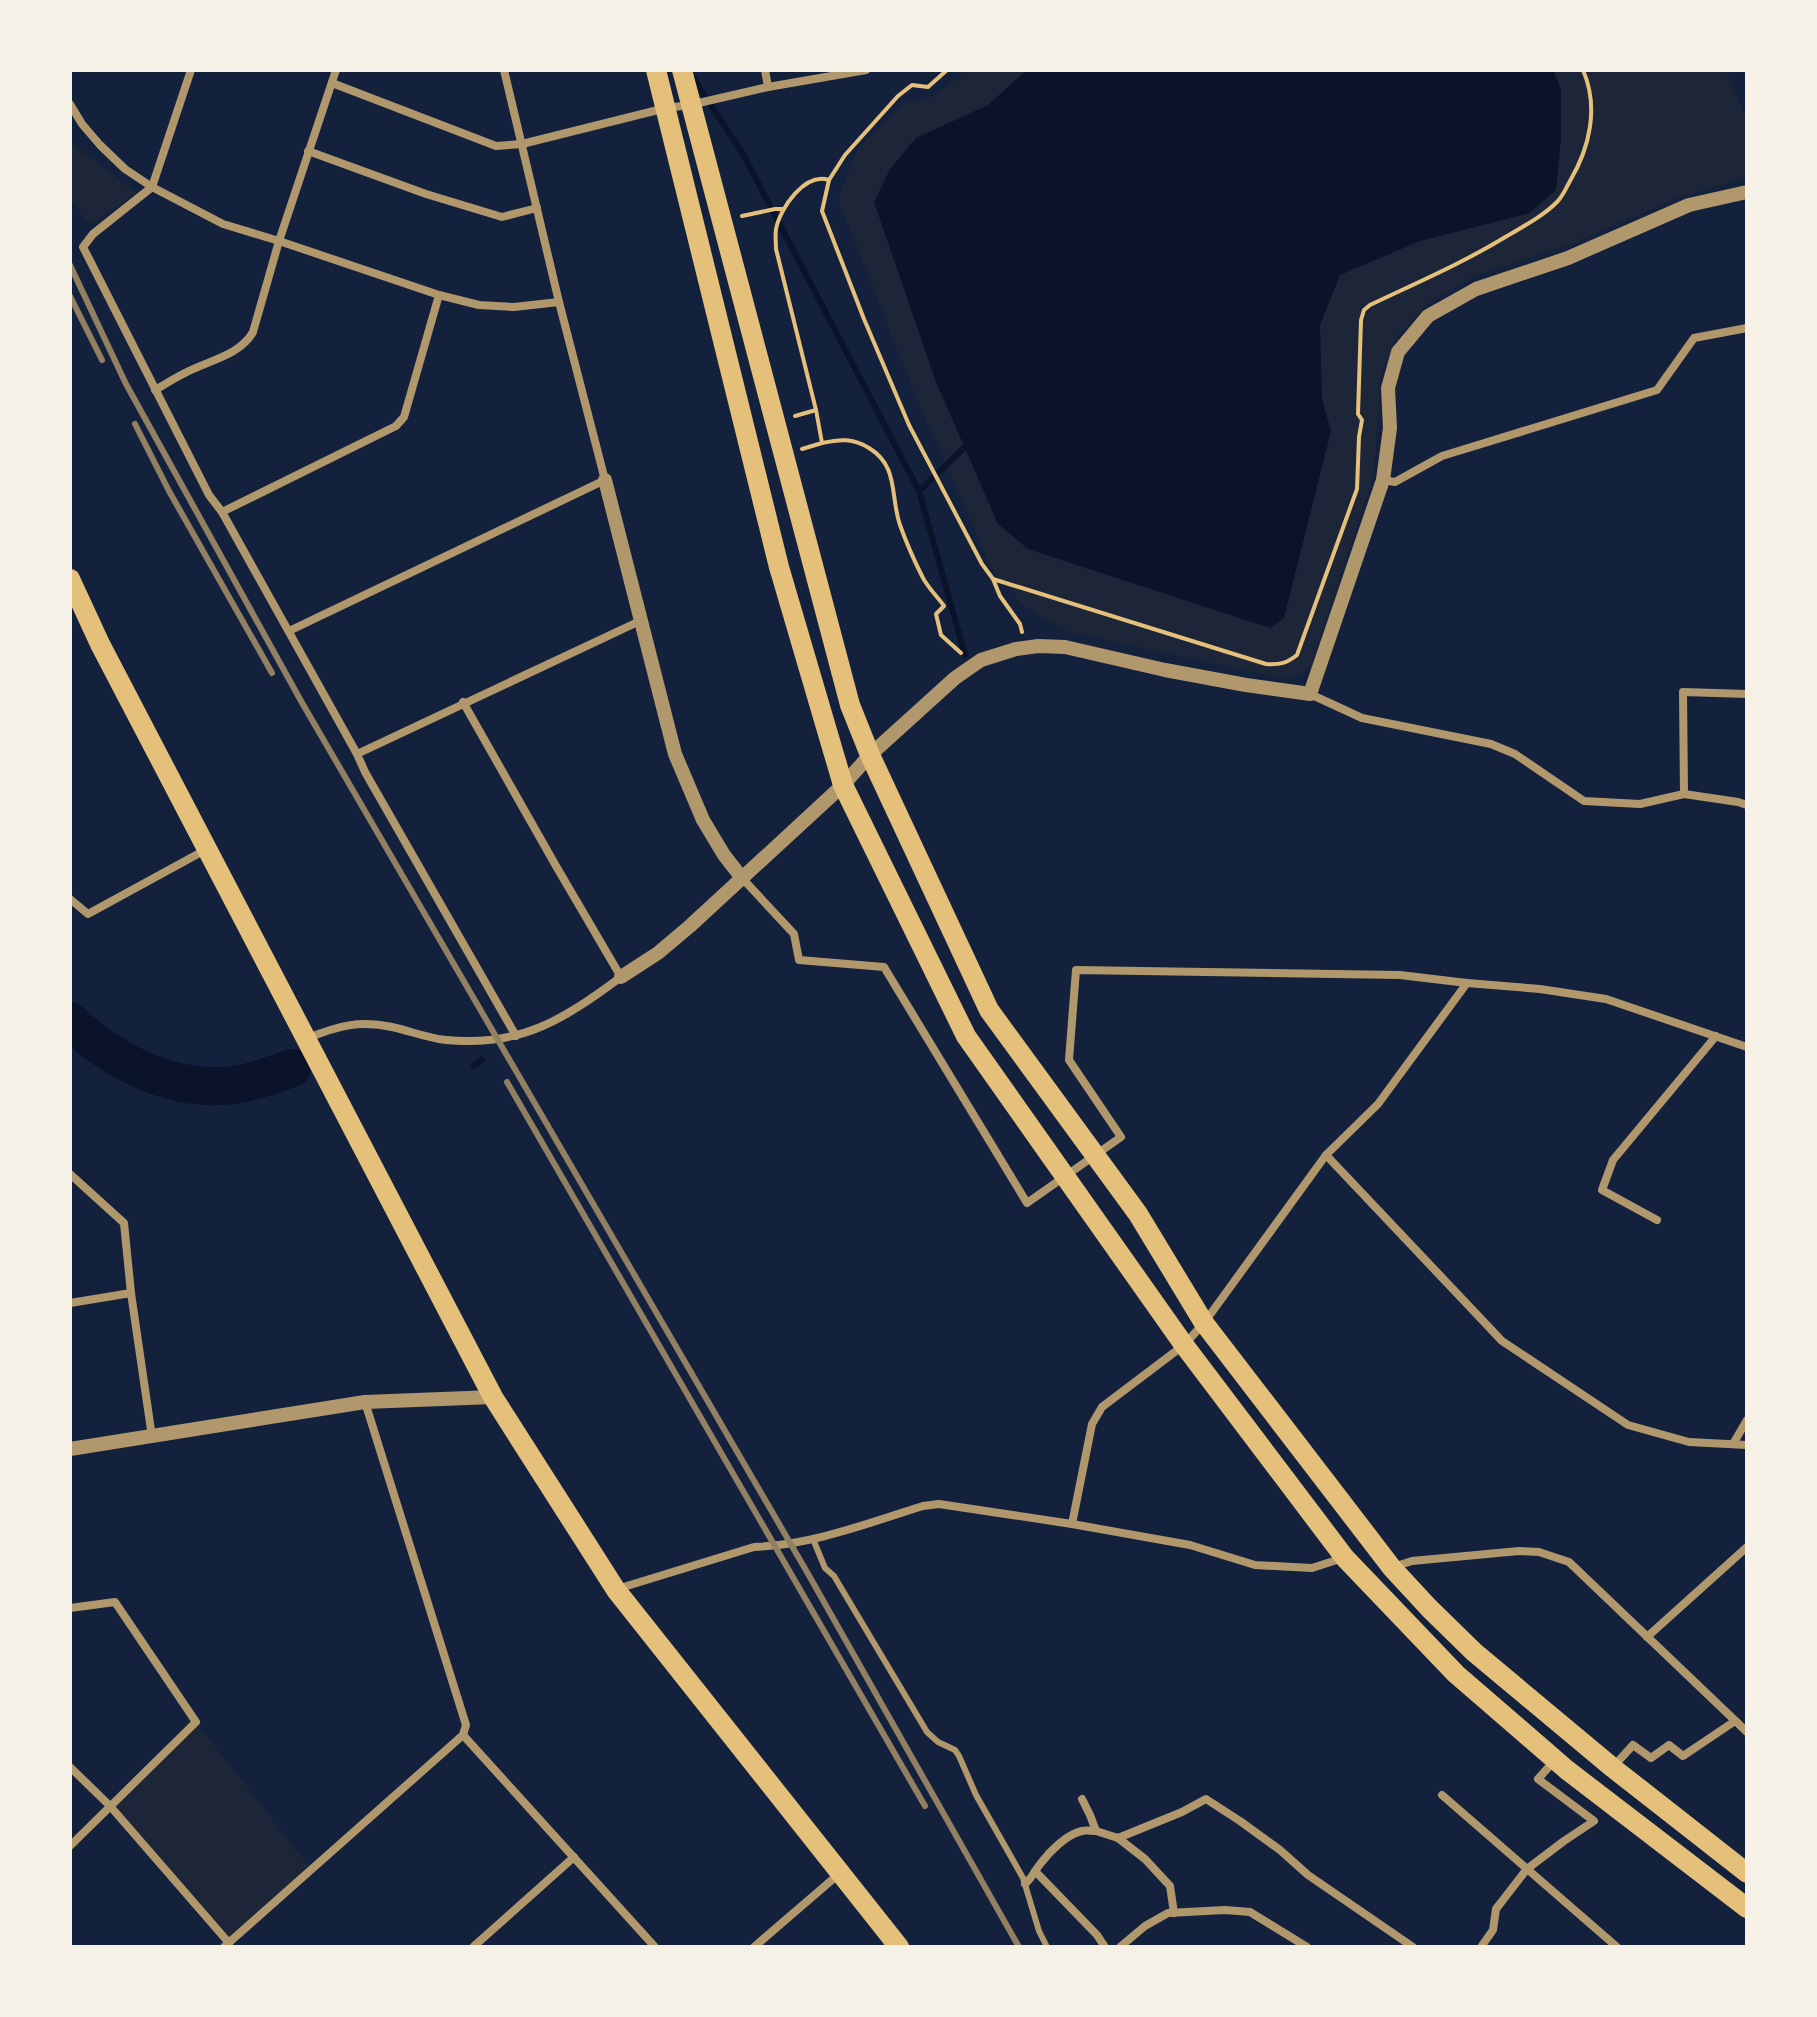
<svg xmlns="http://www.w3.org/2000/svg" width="1817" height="2017" viewBox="0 0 1817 2017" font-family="'IBM Plex Sans',sans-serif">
<rect width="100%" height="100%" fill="#14213d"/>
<g fill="#1d2539">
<polygon points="962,70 1726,70 1747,120 1747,178 1683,196 1566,246 1475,276 1426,305 1395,340 1381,373 1374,474 1311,665 1291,680 1067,632 1024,606 993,571 916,397 838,199 857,150 903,103 931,97 958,79"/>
<polygon points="70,141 70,142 137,193 90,224 70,200"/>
<polygon points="196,1722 312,1870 229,1943 110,1806"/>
</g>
<polygon fill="#0b132b" points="1027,70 1553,70 1561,90 1561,138 1556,190 1530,213 1420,241 1340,275 1320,325 1322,399 1331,431 1284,618 1270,628 1028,549 998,524 936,382 874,202 890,169 916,138 988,105"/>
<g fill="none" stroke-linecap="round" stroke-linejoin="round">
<g stroke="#0b132b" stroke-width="6">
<polyline points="692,76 743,154 919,491 965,655"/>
<polyline points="919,491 969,443"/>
<polyline points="474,1066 482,1060"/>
<polyline points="292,1068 300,1065"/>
</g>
<path stroke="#0b132b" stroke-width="38" d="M70,1021C115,1063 176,1095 239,1084C257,1081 275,1074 292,1068"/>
<g stroke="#e5c07b" stroke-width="4">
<path d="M947,70L928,87L912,85L898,96L845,155L829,180L822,211L864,319L909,425L982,564L993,579L1266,664C1280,665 1287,663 1297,655L1357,489L1359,437L1362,420L1358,414L1361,320L1364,310L1370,305C1416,283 1463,263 1507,236C1524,226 1543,216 1557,202C1563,196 1566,188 1570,181C1590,147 1599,107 1583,70"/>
<polyline points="742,216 775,209 783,209"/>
<polyline points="795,416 816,410"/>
<path d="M822,443C840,439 853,438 869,448C899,466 890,496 900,525C906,542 914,560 922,576C927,587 937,596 944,606L936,614L941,635L961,653"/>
<path d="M802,449L822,443L816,410L776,249C776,243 775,235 776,229C780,208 805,172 829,180"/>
<polyline points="993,579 1000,596 1020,624 1022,632"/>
</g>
<polyline stroke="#b1986c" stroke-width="6" points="813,1539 825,1568 834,1576 927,1732 938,1742 955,1750 959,1756 976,1795 1023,1878 1039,1931 1047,1947"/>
<g stroke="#b1986c" stroke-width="8">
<polyline points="191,70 152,187 93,234 83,247 209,495 222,512 357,754 365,772 516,1036"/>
<polyline points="765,70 768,87"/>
<polyline points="332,83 496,146 522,144 666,108 690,105 768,87 866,70"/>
<polyline points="70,104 82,124 100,145 125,169 152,187 223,224 279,241 439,295 479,305 514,307 559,302"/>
<polyline points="308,151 426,194 502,217 537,208"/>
<path d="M155,390C164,385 173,379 183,374C206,361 240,356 253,332L279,241L336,70"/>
<polyline points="1383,480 1395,482 1442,456 1657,390 1694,338 1747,328"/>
<polyline points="222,512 396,426 404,417 439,295"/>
<polyline points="289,631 605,480 559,302 504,70"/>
<polyline points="1310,694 1362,718 1491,744 1515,754 1584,801 1640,804 1684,794 1738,802 1747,805"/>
<polyline points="357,754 642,620"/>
<polyline points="1684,794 1683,692 1747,694"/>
<polyline points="742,878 794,934 799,960 884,967 1027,1203 1121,1137 1069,1060 1076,970 1400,975 1467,983 1540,989 1606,999 1747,1047"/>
<polyline points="70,899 88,914 207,849"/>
<path d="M308,1038C338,1026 359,1020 392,1027C410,1031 427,1038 446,1040C521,1047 563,1020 621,977L556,866L463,702"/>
<polyline points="1326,1155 1502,1341 1628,1425 1689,1442 1747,1445"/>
<polyline points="70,1174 124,1223 131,1293 152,1437"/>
<polyline points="1657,1220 1602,1190 1613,1160 1716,1036"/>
<polyline points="70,1303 131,1293"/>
<polyline points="1733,1444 1747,1420"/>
<polyline points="1072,1524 1092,1424 1102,1407 1184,1345 1204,1323 1326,1155 1378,1104 1467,983"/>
<polyline points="1393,1567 1412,1561 1519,1551 1539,1552 1569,1562 1747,1732"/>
<path d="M617,1589L754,1547C812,1545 868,1523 923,1506L939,1504L1072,1524L1190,1545L1255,1565L1312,1568L1343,1558"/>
<polyline points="70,1608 115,1602 196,1722 70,1846"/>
<polyline points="1647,1637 1747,1547"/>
<polyline points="463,1735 655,1947"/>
<polyline points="70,1767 110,1806 229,1943"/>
<polyline points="1613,1767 1633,1745 1651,1758 1669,1745 1683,1756 1735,1721"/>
<polyline points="1442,1795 1617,1947"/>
<polyline points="1082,1799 1090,1815 1096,1831 1118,1838 1182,1812 1206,1799 1240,1821 1280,1850 1308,1875 1413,1947"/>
<polyline points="1118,1838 1145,1859 1170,1886 1174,1913"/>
<polyline points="1035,1871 1097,1935 1105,1947"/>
<path d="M1025,1884C1032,1878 1035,1870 1041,1863C1050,1851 1067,1834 1082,1831C1087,1830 1091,1831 1096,1831"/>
<polyline points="224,1947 463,1735 466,1725 365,1402"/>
<polyline points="473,1947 574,1857"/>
<polyline points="754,1947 840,1873"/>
<polyline points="1120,1947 1145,1926 1168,1913 1225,1910 1250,1912 1307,1947"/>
<polyline points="1481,1947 1493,1930 1496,1909 1527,1869 1564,1841 1594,1821 1538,1779 1555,1760"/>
</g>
<g stroke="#b1986c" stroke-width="14">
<polyline points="605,480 675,754 703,820 724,855 742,878"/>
<polyline points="621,977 658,953 690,926 843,785 870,755 955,678 981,660 1016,649 1038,646 1065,647 1165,670 1246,685 1310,694 1383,480 1390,428 1388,388 1398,352 1428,316 1476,289 1568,258 1689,205 1747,192"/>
<polyline points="70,1449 365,1402 493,1397"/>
</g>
<g stroke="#e5c07b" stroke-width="20">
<polyline points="656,70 779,567 843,785 966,1036 1184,1345 1345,1558 1456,1674 1567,1770 1747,1908"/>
<polyline points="682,70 850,705 870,755 989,1010 1138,1214 1204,1323 1392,1568 1429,1608 1474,1652 1613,1768 1747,1873"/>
<polyline points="70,579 100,644 493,1397 616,1590 899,1947"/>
</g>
<g stroke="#918062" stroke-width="6">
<polyline points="70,265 126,384 301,701 807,1572 1019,1947"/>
<polyline points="70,296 102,360"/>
<polyline points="135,424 169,491 272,673"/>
<polyline points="507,1082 925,1806"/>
</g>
</g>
<rect width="1817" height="2017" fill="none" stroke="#f6f1e7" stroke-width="144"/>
</svg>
